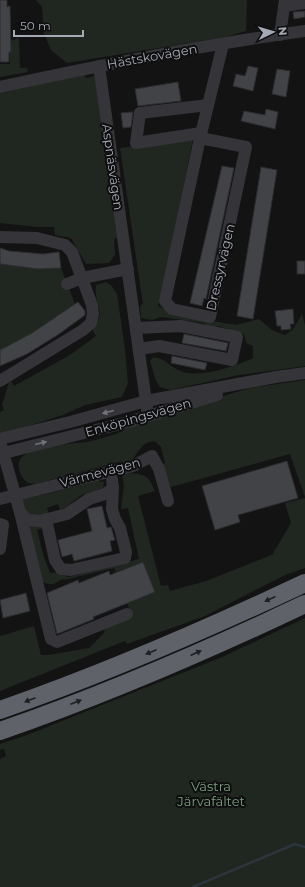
<svg xmlns="http://www.w3.org/2000/svg" width="305" height="887" viewBox="0 0 305 887" font-family="Montserrat,sans-serif">
<rect width="100%" height="100%" fill="#131314"/>
<g fill="#1f2720">
<polygon points="36,0 247,0 246,31 225,37 67,63 51,50 44,33 42,7"/>
<polygon points="19,38 20,68 27,68 28,72 0,77 0,64 10,64 10,41"/>
<polygon points="84,74 86,78 95,76 117,238 114,239 115,255 109,263 86,264 71,238 55,235 54,227 37,227 0,223 0,93"/>
<path d="M193,138L164,284L158,306L175,315L236,325L259,319L272,330L285,335L293,329L302,314L305,325V366L239,375L170,390L160,387L156,381L150,361L154,357C164,358 170,366 178,370C198,380 235,366 253,358V346L246,343L244,334L218,326L211,329L204,323L161,317L152,320L141,318L140,307L143,303L141,291L120,148Z"/>
<polygon points="0,264 38,269 61,268 75,304 32,333 0,350"/>
<path d="M106,282L111,285L117,294L125,349L128,383L122,397L85,405L63,415L0,435V412L4,410L2,405L9,382L11,381L14,386L70,355L96,336L92,329C108,314 93,302 96,285Z"/>
<path d="M305,380V497L290,454L171,487L167,481L161,465L165,463L161,447L156,442C143,439 138,453 131,462L121,463L119,462L35,484L28,483C23,479 20,475 19,468C14,445 73,444 86,442C97,440 108,436 119,433L121,427L250,388Z"/>
<path d="M132,473C147,475 149,477 155,491L138,496L161,586L168,585L170,591L206,581L272,555L291,523L285,503L305,498V568L283,576L205,616L127,644L125,641L0,691V636L34,626L41,655H48L89,648L104,633L105,627L132,616L127,603L154,592L143,562L116,572L114,568L68,579L60,580C53,586 49,585 41,581L29,526H43V528L37,530L43,554L50,573L59,572L61,575L69,577L139,559L128,508L121,509L124,485L122,475Z"/>
<path d="M97,481L104,482L103,488C95,492 86,492 79,497C72,501 67,508 60,510L58,504L47,508L49,514L31,517L26,512L21,499L47,494Z"/>
<polygon points="305,618 305,887 0,887 0,759 6,756 4,749 0,750 0,744 27,735 222,657"/>
</g>
<g fill="none" stroke-linecap="round" stroke-linejoin="round">
<polyline stroke="#2c353c" stroke-width="2.5" points="193,887 295,844 305,847"/>
</g>
<g fill="#424347" stroke="#2d2d30">
<polygon points="0,0 7,0 7,7 10,6 11,52 9,52 9,62 0,62"/>
<polygon points="305,11 305,17 294,19 293,12"/>
<polygon points="248,66 258,68 253,91 233,86 236,74 245,76"/>
<polygon points="277,69 290,71 286,97 272,94"/>
<polygon points="178,82 181,101 138,106 135,89"/>
<polygon points="266,109 278,112 275,129 241,121 244,111 265,115"/>
<polygon points="133,112 131,127 123,128 121,113"/>
<polygon points="222,166 234,168 206,299 204,298 202,306 190,303"/>
<polygon points="261,167 277,170 253,319 237,316"/>
<polygon points="0,248 9,251 43,254 59,252 61,268 38,269 0,264"/>
<rect x="297" y="261" width="8" height="13"/>
<polygon points="78,302 85,311 85,315 59,334 27,354 0,366 0,350 32,333"/>
<polygon points="293,309 294,324 290,324 291,329 281,330 281,326 277,326 275,311"/>
<polygon points="184,334 228,343 226,351 182,343"/>
<polygon points="172,356 207,363 205,370 171,363"/>
<polygon points="287,461 298,498 238,515 240,522 215,530 202,486"/>
<polygon points="102,506 107,528 111,527 115,540 110,541 112,551 74,561 72,554 62,557 58,540 92,531 87,509"/>
<polygon points="143,562 155,592 93,617 94,619 57,634 47,593 78,580 79,583 109,571 110,575"/>
<polygon points="26,593 30,611 3,618 0,600"/>
</g>
<g fill="none" stroke-linecap="round" stroke-linejoin="round">
<g stroke="#343439" stroke-width="12">
<polyline points="284,6 305,3"/>
<polyline points="280,35 285,0"/>
<polyline points="99,66 148,416"/>
<path d="M0,87C101,65 202,45 305,31"/>
<polyline points="201,133 136,143 140,113 208,105"/>
<polyline points="200,138 246,147 210,317 172,309 165,301 200,138 223,44"/>
<polyline points="0,237 37,238 65,245 72,252 92,305 93,314 91,323 83,330 0,381"/>
<polyline points="67,284 82,278 128,269"/>
<polyline points="136,328 181,326 237,337 232,360 159,346 139,349"/>
<polyline points="0,439 70,422 146,401 276,377 305,373"/>
<polyline points="1,445 20,512 27,520 40,521 67,514 89,499 105,494 113,488"/>
<polyline points="0,454 132,421 217,395"/>
<polyline points="0,499 133,466 152,456 159,469 168,501"/>
<polyline points="20,512 51,639 57,642 127,614"/>
<polyline points="46,519 55,560 61,569 71,570 125,558 126,552 120,528 115,519 112,509 113,488 111,471"/>
<polyline points="0,524 3,525 0,549"/>
</g>
<g stroke="#60626a" stroke-width="18">
<path d="M0,710C104,674 205,630 305,583"/>
<path d="M0,731C104,695 206,651 305,604"/>
</g>
</g>
<defs><path id="oneway-solid" d="M-6-.8H1V-3.2L6.5 0L1 3.2V.8H-6Z"/></defs>
<g fill="#72747d">
<use href="#oneway-solid" transform="translate(108 412) rotate(165)"/>
<use href="#oneway-solid" transform="translate(41 443) rotate(-14)"/>
</g>
<g fill="#1e1f21">
<use href="#oneway-solid" transform="translate(270 599) rotate(155)"/>
<use href="#oneway-solid" transform="translate(151 652) rotate(157)"/>
<use href="#oneway-solid" transform="translate(196 653) rotate(-24)"/>
<use href="#oneway-solid" transform="translate(30 700) rotate(159)"/>
<use href="#oneway-solid" transform="translate(76 702) rotate(-21)"/>
</g>
<g text-anchor="middle" dominant-baseline="central" stroke-width="4" stroke-linejoin="round" paint-order="stroke">
<g font-size="13" fill="#a5a9b4" stroke="#0e0e0f">
<text transform="translate(152 56) rotate(-10)">Hästskovägen</text>
<text transform="translate(113 167) rotate(82)">Aspnäsvägen</text>
<text transform="translate(220 267) rotate(-77)">Dressyrvägen</text>
<text transform="translate(138 417) rotate(-16)">Enköpingsvägen</text>
<text transform="translate(100 472) rotate(-15)">Värmevägen</text>
</g>
<g font-size="13" fill="#7c9f80" stroke="#0e0e0f">
<text x="211" y="786">Västra<tspan x="211" dy="15">Järvafältet</tspan></text>
</g>
</g>
<g transform="translate(273 32) rotate(85)" stroke="#0e0e0f" stroke-width="3" paint-order="stroke">
<path d="M0-3L7 15L0 10L-7 15Z" fill="#a5a9b4"/>
<text y="-6" font-size="11" font-weight="bold" text-anchor="middle" fill="#a5a9b4">N</text>
</g>
<path d="M14 30v6h69v-6" fill="none" stroke="#a5a9b4" stroke-width="2"/>
<text x="20" y="30" font-size="12" fill="#a5a9b4" stroke="#0e0e0f" stroke-width="3" paint-order="stroke">50 m</text>
</svg>
